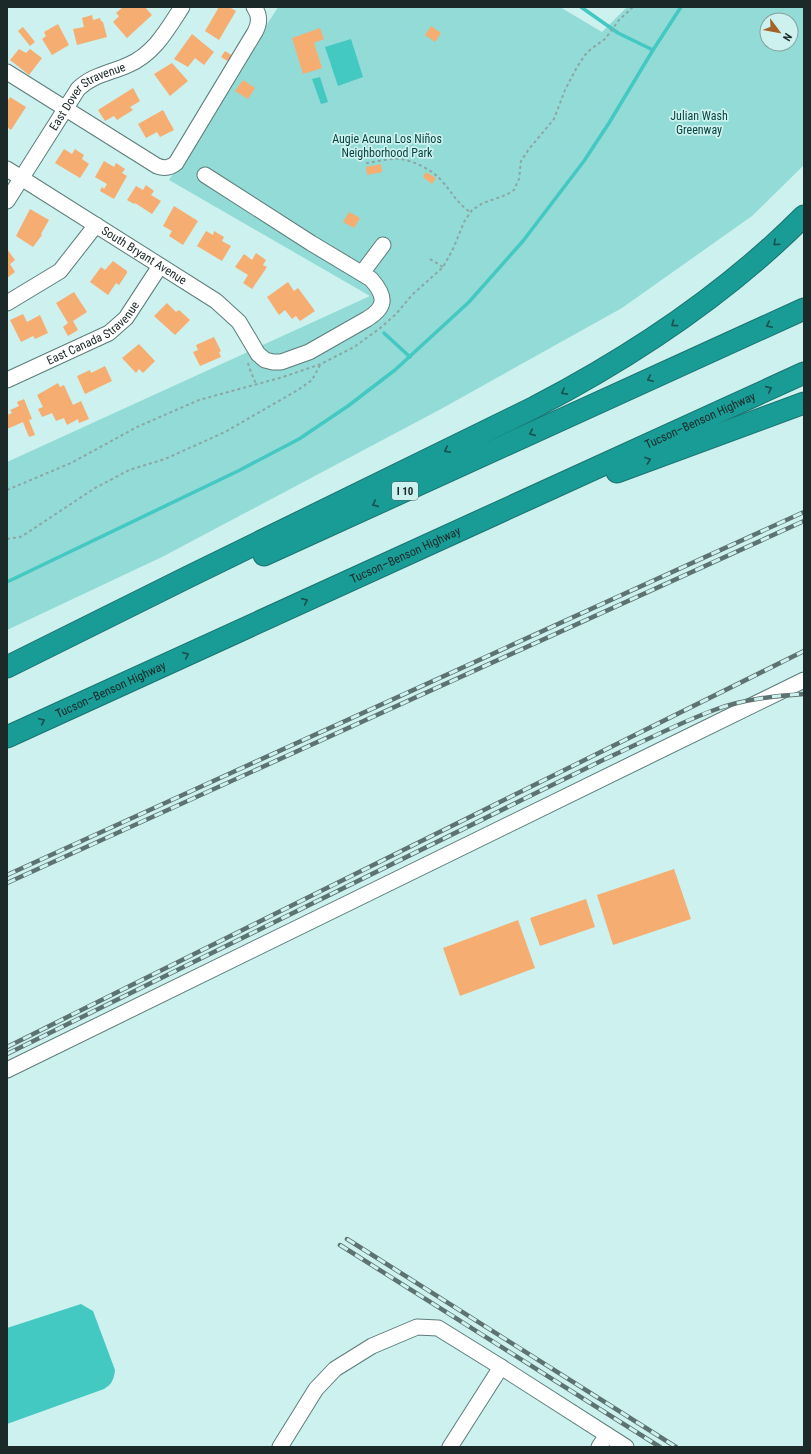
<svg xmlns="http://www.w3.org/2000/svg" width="811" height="1454" viewBox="0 0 811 1454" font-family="'Roboto Condensed',sans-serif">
<rect width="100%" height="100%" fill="#cdf1ee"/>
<path fill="#93dbd6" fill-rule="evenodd" d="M278,7H560L602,32L627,7H804V165L752,216L622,308L441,409L162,557L7,630V462L370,296L169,180ZM767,20H791V44H767Z"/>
<g fill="#43c8c2">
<polygon points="351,39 363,77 338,86 325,47"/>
<polygon points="320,77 328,102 321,104 312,79"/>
<path d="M81,1304L93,1311L115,1370C114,1379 112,1384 104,1389L7,1424V1328Z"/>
</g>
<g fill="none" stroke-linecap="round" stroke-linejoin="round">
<g stroke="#43c8c2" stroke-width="3.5">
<polyline points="581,7 618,33 653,50"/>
<polyline points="384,333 410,357"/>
<polyline points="7,582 238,471 299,439 348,406 395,370 469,302 523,241 584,161 609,123 653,50 681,7"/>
</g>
</g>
<g fill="#f5ad71">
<polygon points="123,7 145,7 152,15 127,38 113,22 119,16 116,13"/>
<polygon points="219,7 229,7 236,11 219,40 205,31"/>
<polygon points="92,15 93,20 100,18 101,21 103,22 107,37 77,45 73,29 84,27 82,18"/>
<polygon points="58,24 69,45 52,55 42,39 46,36 44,32"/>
<polygon points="431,26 441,33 435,42 425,35"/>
<polygon points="23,27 35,42 30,46 18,31"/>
<polygon points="320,28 324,39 314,43 322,68 303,74 292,38"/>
<polygon points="192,34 214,52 204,65 195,58 188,67 174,59"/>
<polygon points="19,49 26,53 30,49 42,58 29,75 10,60"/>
<polygon points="225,51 233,56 229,62 221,57"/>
<polygon points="172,63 188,81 170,96 154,74"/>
<polygon points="243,80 255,88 248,99 235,91"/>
<polygon points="133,88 140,101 130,107 133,110 117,120 114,116 105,121 98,110"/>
<polygon points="10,97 26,107 11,130 7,127 7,102"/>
<polygon points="163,110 174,130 160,137 157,132 146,138 138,124"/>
<polygon points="64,149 72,154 75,149 84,155 82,159 89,164 80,178 55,163"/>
<polygon points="104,161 114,167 116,163 125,169 122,173 127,176 114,199 100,191 102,187 104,189 107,184 95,177"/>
<polygon points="381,164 382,172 367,175 366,167"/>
<polygon points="426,172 436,178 432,184 423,177"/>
<polygon points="146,185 154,191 151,195 161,201 152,214 135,203 134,204 127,200 136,186 143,190"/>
<polygon points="174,206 198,221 183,245 169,236 172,231 163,226"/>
<polygon points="30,209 49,220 41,234 42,235 33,247 16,236"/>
<polygon points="349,212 360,218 354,228 343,222"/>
<polygon points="206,231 213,235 214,231 224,237 222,241 231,246 222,261 197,246"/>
<polygon points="7,249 15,260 10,264 15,272 7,278"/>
<polygon points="256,253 266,260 263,265 267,267 252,289 243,283 248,275 235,267 244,254 252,260"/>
<polygon points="113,261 127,271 127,273 119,285 116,283 108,295 90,282 101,267 105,270"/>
<polygon points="288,282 294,291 298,288 315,311 300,321 296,316 292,319 285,310 279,315 267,297"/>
<polygon points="74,292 87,312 73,321 78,330 68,336 63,327 68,323 56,303"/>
<polygon points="167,303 176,312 179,310 190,320 175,335 154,316"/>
<polygon points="23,314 27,322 40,315 48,333 35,339 33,336 21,342 10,320"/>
<polygon points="214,337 221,351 219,352 221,357 200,366 193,352 198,350 196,345"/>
<polygon points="139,344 155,361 143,373 139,369 136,373 122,358"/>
<polygon points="105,366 112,381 85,394 77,376 90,370 91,373"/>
<polygon points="58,383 60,387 64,385 73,405 81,401 89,419 79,423 78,419 67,425 64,418 56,421 52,413 42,417 38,409 43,407 37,395"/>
<polygon points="24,399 32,419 29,420 35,435 29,437 23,422 7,429 7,415 12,413 10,410 19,406 17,402"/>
<polygon points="674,869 691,919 613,945 597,895"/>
<polygon points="586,899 595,927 540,946 530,918"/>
<polygon points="518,920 535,968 460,996 443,948"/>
</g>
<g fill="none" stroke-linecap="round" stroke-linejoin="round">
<defs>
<g id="minor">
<path d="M7,72L157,166C165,169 170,168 176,163L255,32C260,23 260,15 254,7"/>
<path id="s1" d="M7,169L216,301L239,322L258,354L265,360L273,362H281L309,352L367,319C387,307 386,296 371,279L311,243L205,175"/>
<path id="s2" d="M7,201L78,89C92,75 110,73 128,65C154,54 167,30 182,7"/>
<polyline points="362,273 383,245"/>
<polyline points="7,303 60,271 96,225"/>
<path id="s3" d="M7,380L109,333L126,318L160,266"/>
<polyline points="7,1070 804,680"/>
<polyline points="280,1447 316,1389 335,1369 372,1346 417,1327 438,1328 501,1367"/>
<polyline points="450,1447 501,1367 626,1447"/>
<polyline points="599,1447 607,1435"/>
</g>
<g id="highway">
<polyline points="617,472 804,403"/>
<polyline points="264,555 804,309"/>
<path d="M7,667L188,577L535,407C633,356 726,294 804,216"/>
<path id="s4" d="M7,737L804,373"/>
</g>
</defs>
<use href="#minor" stroke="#5c7d7a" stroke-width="17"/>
<use href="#highway" stroke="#1a7370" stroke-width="23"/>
<g stroke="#8ba7a4" stroke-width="2" stroke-dasharray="3 3" stroke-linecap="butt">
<path d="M366,163C376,162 389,158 400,159C414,161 431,169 441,180C452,192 456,202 470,212"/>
<polyline points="430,259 443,267"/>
<polyline points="248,363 249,367 256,384"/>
<polyline points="7,490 71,463 137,427 199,400 283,377 321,364 354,347 379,329 396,314 412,295 443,267 453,249 464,222 472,210 483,203 506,195 514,190 519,179 521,161 529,149 554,119 565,90 577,67 585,55 591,49 605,39 619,20 633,7"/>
<polyline points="7,539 20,537 27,533 95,488 116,477 129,470 165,459 225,432 256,414 298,390 312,380 320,365"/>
</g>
<use href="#minor" stroke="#fff" stroke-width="15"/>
<use href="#highway" stroke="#199b96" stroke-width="21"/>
<defs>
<g id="rail">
<polyline points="7,875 804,512"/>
<polyline points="7,883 804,521"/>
<polyline points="7,1047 804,651"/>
<path d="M7,1054L603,760C641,743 678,723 717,709C745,699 774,696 804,694"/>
<polyline points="347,1239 676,1447"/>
<polyline points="340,1245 660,1447"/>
</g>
</defs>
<use href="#rail" stroke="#5d7371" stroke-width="4.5"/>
<use href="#rail" stroke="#cdf1ee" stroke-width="3" stroke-dasharray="9" stroke-linecap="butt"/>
</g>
<defs><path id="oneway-chevron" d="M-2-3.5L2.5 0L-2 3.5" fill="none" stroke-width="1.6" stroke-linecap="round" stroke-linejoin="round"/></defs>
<g stroke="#1a514e">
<use href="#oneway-chevron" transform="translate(776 243) rotate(138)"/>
<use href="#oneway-chevron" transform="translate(674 324) rotate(144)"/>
<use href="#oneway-chevron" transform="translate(769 325) rotate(155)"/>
<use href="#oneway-chevron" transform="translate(650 379) rotate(155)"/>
<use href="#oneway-chevron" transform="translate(769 389) rotate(-24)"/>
<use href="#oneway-chevron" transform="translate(564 392) rotate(152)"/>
<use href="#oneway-chevron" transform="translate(532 433) rotate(156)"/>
<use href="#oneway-chevron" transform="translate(447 450) rotate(154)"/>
<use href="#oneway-chevron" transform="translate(648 460) rotate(-20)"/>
<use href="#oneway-chevron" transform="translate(375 504) rotate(156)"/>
<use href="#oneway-chevron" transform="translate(305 601) rotate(-24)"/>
<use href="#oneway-chevron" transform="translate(186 655) rotate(-24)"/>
<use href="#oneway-chevron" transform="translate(42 721) rotate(-25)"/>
</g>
<g text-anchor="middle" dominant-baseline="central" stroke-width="3.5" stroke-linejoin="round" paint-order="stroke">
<rect fill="#cdf1ee" stroke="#506563" stroke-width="1" x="392" y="482" width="26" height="18" rx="3"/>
<g font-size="11" font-weight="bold" fill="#1b2928">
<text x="405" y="491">I 10</text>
</g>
<g font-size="12" fill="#1b2928" stroke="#cdf1ee">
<text stroke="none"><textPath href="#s2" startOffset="135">East Dover Stravenue</textPath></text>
<text stroke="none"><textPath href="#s1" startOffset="162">South Bryant Avenue</textPath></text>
<text stroke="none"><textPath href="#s3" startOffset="99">East Canada Stravenue</textPath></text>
<text stroke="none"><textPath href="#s4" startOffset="762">Tucson–Benson Highway</textPath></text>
<text stroke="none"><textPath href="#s4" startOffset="438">Tucson–Benson Highway</textPath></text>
<text stroke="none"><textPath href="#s4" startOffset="114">Tucson–Benson Highway</textPath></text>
</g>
<g font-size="12" fill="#084542" stroke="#cdf1ee">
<text x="699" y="116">Julian Wash<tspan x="699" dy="14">Greenway</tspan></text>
<text x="387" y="139">Augie Acuna Los Niños<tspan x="387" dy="14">Neighborhood Park</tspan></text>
</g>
</g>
<rect width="811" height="1454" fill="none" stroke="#1b2928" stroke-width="16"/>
<g transform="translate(779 32) rotate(122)"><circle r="19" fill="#cdf1ee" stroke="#86a19f"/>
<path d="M0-3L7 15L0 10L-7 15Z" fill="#a3642b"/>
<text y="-6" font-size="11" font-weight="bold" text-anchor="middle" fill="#1b2928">N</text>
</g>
</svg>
